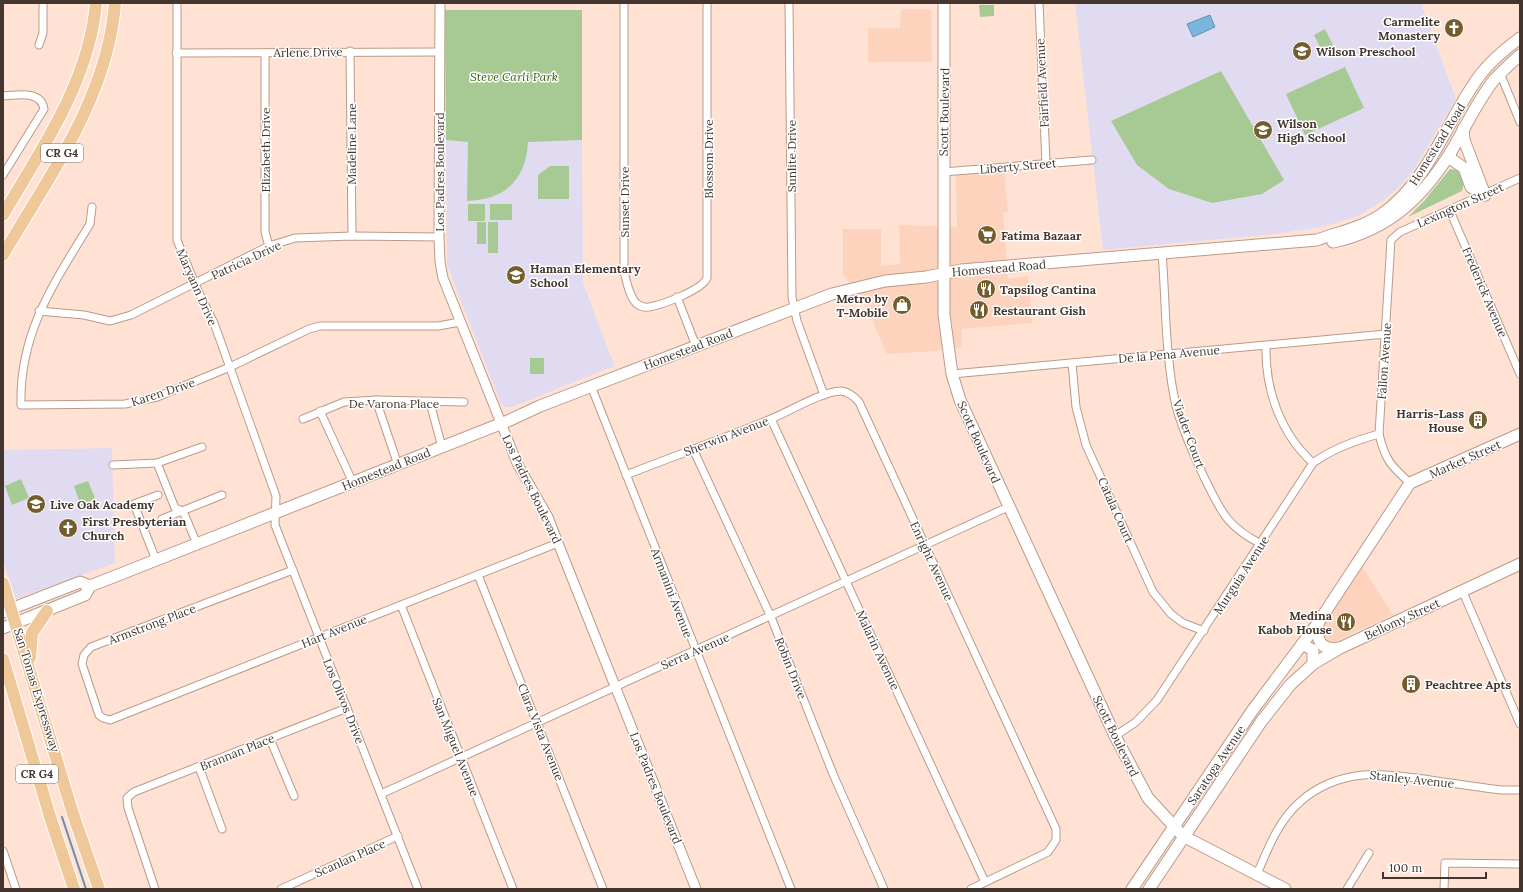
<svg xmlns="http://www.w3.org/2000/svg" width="1523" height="892" viewBox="0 0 1523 892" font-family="Lora,serif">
<rect width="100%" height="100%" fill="#ffe2d4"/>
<g fill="#fdd3bd">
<polygon points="901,9 931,9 932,62 868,62 868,28 900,28"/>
<polygon points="1004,170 1008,212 1003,213 1008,279 1028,276 1032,323 962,329 962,347 936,351 887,354 862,297 843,275 843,229 881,229 881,266 900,264 899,225 957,227 956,174"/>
<polygon points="1362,566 1393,615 1334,642 1326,642 1320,637 1321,629"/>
</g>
<g fill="#e1dbf1">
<polygon points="1075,3 1421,3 1456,99 1413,171 1401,185 1385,199 1358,216 1326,226 1276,234 1103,250"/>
<polygon points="446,140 468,142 582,140 583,283 615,367 606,369 512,407 505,407 501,404 447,265"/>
<polygon points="112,448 115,563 15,599 3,559 3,450"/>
</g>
<g fill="#a7ca94">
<polygon points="979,5 994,5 994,16 980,17"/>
<path d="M445,10H582V140L528,142C526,180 505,200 467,201L468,142L446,140Z"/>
<polygon points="1325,29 1333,45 1322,51 1314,35"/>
<polygon points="1345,67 1364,108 1305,135 1286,94"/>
<polygon points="1221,71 1284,180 1262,194 1212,203 1169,189 1137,165 1111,121"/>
<polygon points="550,166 569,166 569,199 538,199 538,175"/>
<polygon points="1450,169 1458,170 1464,183 1462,191 1408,217 1425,200"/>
<rect x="468" y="204" width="17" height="17"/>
<rect x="490" y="204" width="22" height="16"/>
<rect x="477" y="222" width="9" height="22"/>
<rect x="488" y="222" width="10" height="31"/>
<rect x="530" y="358" width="14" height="16"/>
<polygon points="21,479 29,498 12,505 5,486"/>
<polygon points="88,481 97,503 82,509 74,486"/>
</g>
<polygon fill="#7ab5de" stroke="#6a8faa" points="1210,15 1215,27 1193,37 1187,24"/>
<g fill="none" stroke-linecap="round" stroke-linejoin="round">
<polyline stroke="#6a8faa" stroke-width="2" points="62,817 86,889"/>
<defs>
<g id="minor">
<polyline points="177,3 177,240 198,291 214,323 262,457 276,496 275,525 418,889"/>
<path d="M624,3V272C627,282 629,297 637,304C640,306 645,308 649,307C662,305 702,290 707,278V3"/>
<polyline points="789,3 792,297 797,321 824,395"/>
<polyline points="1039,3 1046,163"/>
<polyline points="39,45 43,33 43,3"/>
<polyline points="350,51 352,236"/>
<polyline points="176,53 439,52"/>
<polyline points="265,53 265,232 269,246"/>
<polyline points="1500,73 1520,122"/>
<path d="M3,96C17,95 41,90 44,109L3,175"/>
<polyline points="943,172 1092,160"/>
<path d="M92,207L90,224C54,283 19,333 21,405L125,404L157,397L230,367L309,329L320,326H438L460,322"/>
<polyline points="1450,211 1520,374"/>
<path d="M1162,252C1166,303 1165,357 1176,406C1182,430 1194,455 1204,477C1221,511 1226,526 1261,544"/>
<polyline points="677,297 696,346"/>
<polyline points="39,311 84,315 110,321 131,315 269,246 295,238 352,236 439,237"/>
<path d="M1266,346C1265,389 1280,433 1313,463"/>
<polyline points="1072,363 1076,407 1086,445 1153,592 1171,614 1183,623 1204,631"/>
<polyline points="952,374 1386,334"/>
<polyline points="591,386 791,889"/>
<polyline points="376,400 398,465"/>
<polyline points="430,403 442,447"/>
<polyline points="320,411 353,483"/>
<polyline points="303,419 344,402 376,400 464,402"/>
<polyline points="771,419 985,882"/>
<polyline points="693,449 771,617 833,774 884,889"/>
<polyline points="157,463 175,508 183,511 197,544"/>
<polyline points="113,465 157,463 202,447"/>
<path d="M626,475C674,456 723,439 771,419C788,412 823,391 841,391C849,392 854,396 859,402L1056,829V840L1048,852L971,889"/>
<path d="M1410,483C1391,466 1385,460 1379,434L1391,240L1400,232L1520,178"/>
<polyline points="162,519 222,495"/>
<polyline points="156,560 134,504 158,495"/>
<polyline points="293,570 91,647 84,655 82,664 99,715 103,718 110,720 558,543"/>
<polyline points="478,575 603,889"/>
<polyline points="1462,590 1520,724"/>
<polyline points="401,605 513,889"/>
<path d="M1115,736L1136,722L1157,700L1313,463C1332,449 1357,440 1379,434"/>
<polyline points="270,739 294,796"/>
<polyline points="199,767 222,829"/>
<polyline points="381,794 1008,507"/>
<polyline points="3,851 16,889"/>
<path d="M1257,874C1268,849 1278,821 1300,802C1317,786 1341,777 1363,775C1383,773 1404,777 1424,779C1450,783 1476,787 1502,790H1520"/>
<polyline points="155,889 128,808 127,798 134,792 347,708"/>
<polyline points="281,889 398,836"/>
<polyline points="1347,889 1369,853"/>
<polyline points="1444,889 1445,863 1520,864"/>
</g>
<polyline id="tertiary" points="440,3 439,237 440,262 443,278 517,463 548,517 558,543 696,889"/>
<g id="secondary">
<polyline points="944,3 944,315 952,374 960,400 1115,736 1148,798 1183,836 1285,889"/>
<polyline points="1463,129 1464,140 1485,195"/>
<polyline points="1450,153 1451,159 1464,168 1471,187 1485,195"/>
<path d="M1333,242C1390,230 1426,195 1455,145C1467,124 1478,100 1494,80C1502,71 1511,63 1520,55"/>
<polyline points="3,612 80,582 90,586"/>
<path d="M1318,623C1316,640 1320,651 1340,648"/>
<path d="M3,628L85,595L90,586L108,579L510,420L540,406L832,294L885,281L926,277L961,270L1317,240C1339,232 1362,228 1382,214C1430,180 1446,121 1480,75C1491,61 1505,49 1520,38"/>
<polyline points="1302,644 1313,650 1313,664"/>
<polyline points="1132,889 1252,711 1318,623 1410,483 1520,434"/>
<polyline points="1149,889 1261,722 1290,685 1313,664 1340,648 1520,564"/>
</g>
<g id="trunk">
<path d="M3,215C42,148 89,82 96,3"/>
<path d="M3,255C49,176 108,97 115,3"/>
<polyline points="3,583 73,814 99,889"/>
<polyline points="30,658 32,633 47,611"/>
<polyline points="3,659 51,820 74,889"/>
</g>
</defs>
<use href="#minor" stroke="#bb9a89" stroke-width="9"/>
<use href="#tertiary" stroke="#bb9a89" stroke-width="11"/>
<use href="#secondary" stroke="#bb9a89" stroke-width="13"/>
<use href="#trunk" stroke="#fff" stroke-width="14"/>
<use href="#minor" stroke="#fff" stroke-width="7"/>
<use href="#tertiary" stroke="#fff" stroke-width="9"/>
<use href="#secondary" stroke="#fff" stroke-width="11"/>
<use href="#trunk" stroke="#eec898" stroke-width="12"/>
</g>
<defs>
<symbol id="church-disc" viewBox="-11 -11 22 22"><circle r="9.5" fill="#735d2d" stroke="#fff"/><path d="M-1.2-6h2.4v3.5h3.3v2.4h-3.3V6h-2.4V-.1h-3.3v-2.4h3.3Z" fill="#fff"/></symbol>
<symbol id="school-disc" viewBox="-11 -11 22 22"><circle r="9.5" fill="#735d2d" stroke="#fff"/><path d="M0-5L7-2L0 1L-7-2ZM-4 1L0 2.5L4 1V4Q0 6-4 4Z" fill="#fff"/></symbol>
<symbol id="supermarket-disc" viewBox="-11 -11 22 22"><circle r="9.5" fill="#735d2d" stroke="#fff"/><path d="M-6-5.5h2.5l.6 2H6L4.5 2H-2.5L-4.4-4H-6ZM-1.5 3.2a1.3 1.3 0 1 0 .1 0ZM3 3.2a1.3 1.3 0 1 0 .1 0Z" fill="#fff"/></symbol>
<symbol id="restaurant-disc" viewBox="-11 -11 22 22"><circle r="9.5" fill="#735d2d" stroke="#fff"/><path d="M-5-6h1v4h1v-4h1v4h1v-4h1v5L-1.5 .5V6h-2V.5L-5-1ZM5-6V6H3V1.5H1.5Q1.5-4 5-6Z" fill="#fff"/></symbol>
<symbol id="shop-disc" viewBox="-11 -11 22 22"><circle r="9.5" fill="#735d2d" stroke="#fff"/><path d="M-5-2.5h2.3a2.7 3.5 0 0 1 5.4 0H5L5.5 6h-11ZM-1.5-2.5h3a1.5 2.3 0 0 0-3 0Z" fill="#fff"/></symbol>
<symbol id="building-disc" viewBox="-11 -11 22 22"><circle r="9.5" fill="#735d2d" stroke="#fff"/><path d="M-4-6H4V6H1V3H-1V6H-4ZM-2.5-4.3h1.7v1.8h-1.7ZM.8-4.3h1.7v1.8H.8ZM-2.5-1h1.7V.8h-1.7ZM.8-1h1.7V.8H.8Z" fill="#fff"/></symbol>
</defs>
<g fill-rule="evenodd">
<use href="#church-disc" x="1443" y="17" width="22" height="22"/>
<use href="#school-disc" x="1291" y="40" width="22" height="22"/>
<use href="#school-disc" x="1252" y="119" width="22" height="22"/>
<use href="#supermarket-disc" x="976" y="224" width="22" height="22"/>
<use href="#school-disc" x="505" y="264" width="22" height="22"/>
<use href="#restaurant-disc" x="975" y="278" width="22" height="22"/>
<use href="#shop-disc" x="891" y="294" width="22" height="22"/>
<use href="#restaurant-disc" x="968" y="299" width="22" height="22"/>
<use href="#building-disc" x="1467" y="409" width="22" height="22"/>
<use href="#school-disc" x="25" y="493" width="22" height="22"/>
<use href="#church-disc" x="57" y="517" width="22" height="22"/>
<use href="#restaurant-disc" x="1335" y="611" width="22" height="22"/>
<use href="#building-disc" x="1400" y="673" width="22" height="22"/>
</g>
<g text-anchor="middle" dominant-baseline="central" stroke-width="3" stroke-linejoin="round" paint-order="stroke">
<g fill="#fff" stroke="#7c726d" stroke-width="1">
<rect x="41" y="144" width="42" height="18" rx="3"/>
<rect x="16" y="765" width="42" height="18" rx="3"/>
</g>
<g font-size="11" font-weight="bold" fill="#44362f">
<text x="62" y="153">CR G4</text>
<text x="37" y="774">CR G4</text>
</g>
<g font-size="12" font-weight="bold" fill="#44362f" stroke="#fff" text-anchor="start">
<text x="1440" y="21" text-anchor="end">Carmelite<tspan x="1440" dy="14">Monastery</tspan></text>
<text x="1316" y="51">Wilson Preschool</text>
<text x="1277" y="123">Wilson<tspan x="1277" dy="14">High School</tspan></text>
<text x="1001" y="235">Fatima Bazaar</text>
<text x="530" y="268">Haman Elementary<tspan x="530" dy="14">School</tspan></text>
<text x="1000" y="289">Tapsilog Cantina</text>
<text x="888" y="298" text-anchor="end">Metro by<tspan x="888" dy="14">T-Mobile</tspan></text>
<text x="993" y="310">Restaurant Gish</text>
<text x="1464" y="413" text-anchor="end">Harris-Lass<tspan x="1464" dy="14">House</tspan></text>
<text x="50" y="504">Live Oak Academy</text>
<text x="82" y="521">First Presbyterian<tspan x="82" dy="14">Church</tspan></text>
<text x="1332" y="615" text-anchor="end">Medina<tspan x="1332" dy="14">Kabob House</tspan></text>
<text x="1425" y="684">Peachtree Apts</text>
</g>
<g font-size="12" fill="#44362f" stroke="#fff">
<text transform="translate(308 52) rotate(-1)">Arlene Drive</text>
<text transform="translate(1042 83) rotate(-93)">Fairfield Avenue</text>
<text transform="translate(944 112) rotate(-89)">Scott Boulevard</text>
<text transform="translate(351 144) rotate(-90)">Madeline Lane</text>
<text transform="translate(1437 144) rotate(-58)">Homestead Road</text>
<text transform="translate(265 150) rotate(-90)">Elizabeth Drive</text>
<text transform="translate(791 156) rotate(-90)">Sunlite Drive</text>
<text transform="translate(708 159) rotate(-90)">Blossom Drive</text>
<text transform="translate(1018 166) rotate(-5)">Liberty Street</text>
<text transform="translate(439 172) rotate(-90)">Los Padres Boulevard</text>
<text transform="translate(624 202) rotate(-90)">Sunset Drive</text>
<text transform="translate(1460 205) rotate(-24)">Lexington Street</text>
<text transform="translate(246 260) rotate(-25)">Patricia Drive</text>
<text transform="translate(999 268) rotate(-5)">Homestead Road</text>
<text transform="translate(197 287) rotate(66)">Maryann Drive</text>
<text transform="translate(1485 292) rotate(67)">Frederick Avenue</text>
<text transform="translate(688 349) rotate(-21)">Homestead Road</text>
<text transform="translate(1169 354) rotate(-5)">De la Pena Avenue</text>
<text transform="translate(1384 361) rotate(-86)">Fallon Avenue</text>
<text transform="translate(163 392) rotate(-18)">Karen Drive</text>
<text x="394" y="403">De Varona Place</text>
<text transform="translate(1189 434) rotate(70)">Viader Court</text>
<text transform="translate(726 436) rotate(-21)">Sherwin Avenue</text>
<text transform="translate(979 442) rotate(66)">Scott Boulevard</text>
<text transform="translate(1465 459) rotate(-24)">Market Street</text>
<text transform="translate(386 469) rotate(-22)">Homestead Road</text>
<text transform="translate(532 489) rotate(64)">Los Padres Boulevard</text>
<text transform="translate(1116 510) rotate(66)">Catala Court</text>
<text transform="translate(932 561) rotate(65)">Enright Avenue</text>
<text transform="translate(1241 575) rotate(-57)">Murguia Avenue</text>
<text transform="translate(672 593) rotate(69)">Armanini Avenue</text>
<text transform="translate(1402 619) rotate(-25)">Bellomy Street</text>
<text transform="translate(152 624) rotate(-21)">Armstrong Place</text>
<text transform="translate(334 631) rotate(-22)">Hart Avenue</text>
<text transform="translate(878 650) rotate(65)">Malarin Avenue</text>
<text transform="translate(695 651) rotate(-24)">Serra Avenue</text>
<text transform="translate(791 668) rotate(68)">Robin Drive</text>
<text transform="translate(37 690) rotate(73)">San Tomas Expressway</text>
<text transform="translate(344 701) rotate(68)">Los Olivos Drive</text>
<text transform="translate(541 732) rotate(68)">Clara Vista Avenue</text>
<text transform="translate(1116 736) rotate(64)">Scott Boulevard</text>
<text transform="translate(456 747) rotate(68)">San Miguel Avenue</text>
<text transform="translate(237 752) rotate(-22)">Brannan Place</text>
<text transform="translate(1216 765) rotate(-56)">Saratoga Avenue</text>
<text transform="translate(1412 779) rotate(6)">Stanley Avenue</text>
<text transform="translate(656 788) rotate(68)">Los Padres Boulevard</text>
<text transform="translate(350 858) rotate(-24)">Scanlan Place</text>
</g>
<g font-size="12" font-style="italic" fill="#355f11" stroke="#fff">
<text x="514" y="76">Steve Carli Park</text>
</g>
</g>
<rect width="1523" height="892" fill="none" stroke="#44362f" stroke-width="8"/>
<path d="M1383 872v6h103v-6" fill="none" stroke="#44362f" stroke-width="2"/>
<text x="1389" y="872" font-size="12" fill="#44362f" stroke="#ffffff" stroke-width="3" paint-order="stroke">100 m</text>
</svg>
